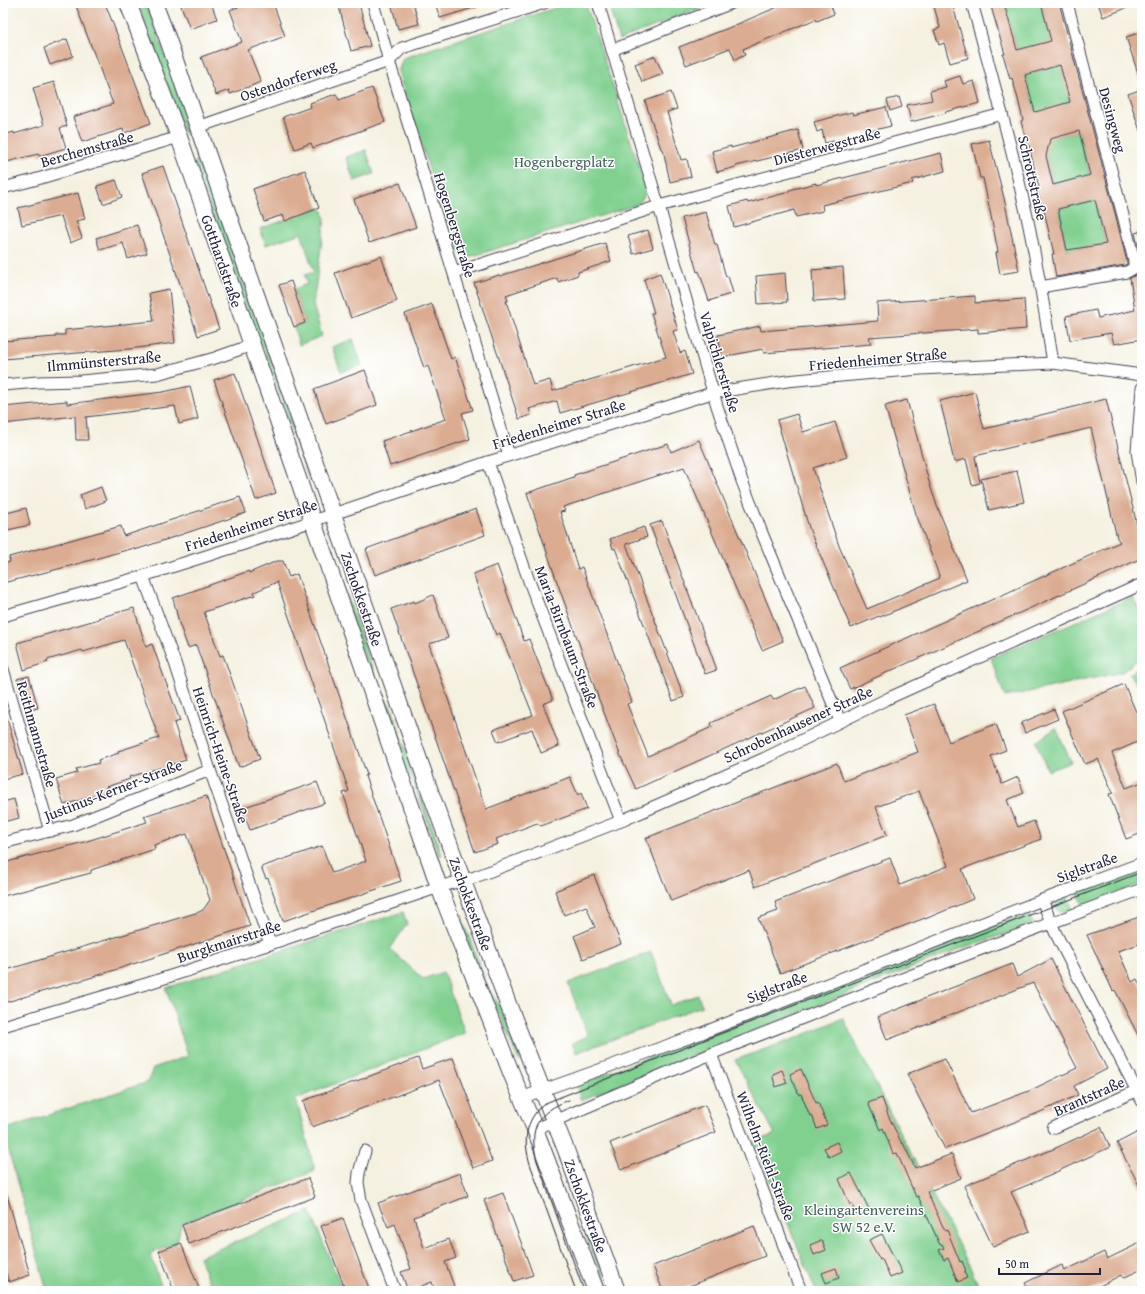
<svg xmlns="http://www.w3.org/2000/svg" width="1145" height="1294" viewBox="0 0 1145 1294" font-family="'Gentium Book Plus',serif">
<rect width="100%" height="100%" fill="#fff"/>
<filter id="ink" filterUnits="userSpaceOnUse"><feTurbulence type="fractalNoise" baseFrequency=".025" numOctaves="2"/><feDisplacementMap in="SourceGraphic" scale="8" xChannelSelector="R" yChannelSelector="G"/><feConvolveMatrix kernelMatrix="1 2 1 2 8 2 1 2 1" color-interpolation-filters="sRGB"/></filter>
<filter id="wash" filterUnits="userSpaceOnUse"><feTurbulence type="fractalNoise" baseFrequency=".012" numOctaves="4" result="noise"/><feDisplacementMap in="SourceGraphic" scale="16" xChannelSelector="R" yChannelSelector="G"/><feGaussianBlur stdDeviation="0.9" result="paint"/><feColorMatrix in="noise" values="0 0 0 0 0 0 0 0 0 0 0 0 0 0 0 0 0 1.4 0 .05"/><feComposite in="paint" operator="in"/></filter>
<g filter="url(#wash)">
<rect width="100%" height="100%" fill="#f5f1e1"/>
<g fill="#81d090" stroke="#527966">
<polygon points="138,3 146,3 193,131 192,135 185,134"/>
<polygon points="570,3 584,3 586,4 647,191 639,204 470,257 455,250 398,72 403,58"/>
<polygon points="608,3 714,3 619,40"/>
<polygon points="1013,3 1041,3 1051,42 1018,51 1004,6"/>
<polygon points="1060,65 1072,107 1036,117 1025,75"/>
<polygon points="1079,131 1090,176 1053,185 1046,156 1047,153 1044,149 1050,139"/>
<polygon points="366,150 374,174 354,181 346,157"/>
<polygon points="199,159 203,159 314,480 309,481 264,349 256,339 194,162"/>
<polygon points="1096,199 1098,214 1106,244 1067,250 1058,209"/>
<polygon points="319,208 323,211 325,218 313,305 322,336 299,345 294,327 305,323 294,289 307,284 305,275 314,272 301,233 266,245 260,229"/>
<polygon points="353,339 362,365 341,372 332,347"/>
<polygon points="332,552 381,693 391,707 442,855 439,856 412,777 401,763 328,553"/>
<polygon points="1133,597 1142,617 1142,656 1122,672 1005,697 991,658"/>
<polygon points="1142,664 1142,689 1129,675"/>
<polygon points="1056,728 1071,762 1048,771 1036,742"/>
<polygon points="1142,868 1142,883 1084,907 1077,891"/>
<path d="M1067,896L1073,911C1065,913 1061,914 1055,908V903L1060,899Z"/>
<polygon points="403,912 407,924 390,949 423,979 443,972 465,1033 296,1099 315,1171 181,1224 177,1243 150,1253 163,1291 47,1291 3,1130 148,1082 153,1068 188,1056 166,988"/>
<polygon points="1029,913 1032,923 1030,926 962,948 581,1100 576,1085"/>
<polygon points="462,919 490,992 502,1008 522,1060 519,1061 499,1014 485,996 457,921"/>
<polygon points="651,952 671,1005 698,995 702,1006 576,1053 572,1043 588,1036 568,983"/>
<polygon points="843,1018 896,1125 969,1265 981,1291 816,1291 754,1142 775,1134 735,1060 799,1037"/>
<polygon points="561,1158 611,1291 607,1291 558,1159"/>
<polygon points="310,1211 343,1291 212,1291 199,1257"/>
</g>
<g id="blocks">
<g fill="#dbac91" fill-rule="evenodd">
<polygon points="75,3 105,3 151,123 124,133 123,129 82,142 73,117 113,104"/>
<polygon points="180,3 211,3 217,19 190,29"/>
<polygon points="249,3 273,3 285,36 248,50 261,82 230,94 229,90 216,95 201,57 242,42 230,10"/>
<polygon points="338,3 359,3 370,46 351,51"/>
<polygon points="391,3 413,3 419,24 398,29"/>
<polygon points="435,3 480,3 480,6 440,18"/>
<polygon points="787,3 830,3 834,14 817,21 816,19 743,49 745,55 735,60 730,48 686,65 679,47 726,29"/>
<polygon points="933,3 952,3 968,58 950,63 944,43 939,45 934,30 940,28"/>
<path d="M990,3H1004L1017,50L1051,41L1041,3H1059L1117,221L1127,262V264L1125,265L1056,277L1052,254H1054L1044,211L1043,212L1037,189L1039,188L1028,141H1026L1021,121L1023,120L1018,99L1012,78L1010,79L1003,54H1005ZM1060,65L1070,102L1035,112L1025,75ZM1079,131L1090,175L1053,185L1046,156L1050,139ZM1095,200L1106,244L1067,250L1058,209Z"/>
<polygon points="1098,3 1137,3 1137,4 1103,17"/>
<polygon points="1142,32 1142,78 1140,79 1126,37"/>
<polygon points="67,39 73,56 50,65 44,48"/>
<polygon points="655,56 663,74 642,82 635,64"/>
<polygon points="960,76 963,84 974,81 980,103 945,112 946,113 911,122 907,105 932,100 930,91 946,87 944,81"/>
<polygon points="54,82 67,126 60,128 66,148 39,156 38,154 3,163 3,135 14,132 14,134 44,125 33,88"/>
<polygon points="372,88 385,122 313,148 311,143 295,149 283,117 311,107 310,103 336,94 339,100"/>
<polygon points="1142,89 1142,130 1140,131 1128,94"/>
<polygon points="671,92 677,109 667,112 681,160 687,159 691,177 670,182 663,149 661,149 645,101"/>
<polygon points="899,97 902,107 890,111 887,100"/>
<polygon points="886,107 891,126 858,134 858,135 825,143 822,130 817,132 814,122 852,112 853,115"/>
<polygon points="798,130 803,150 736,166 736,167 717,172 712,151 731,146 731,148"/>
<polygon points="989,140 1004,198 1019,271 1000,274 996,253 998,252 991,216 983,178 980,178 972,144"/>
<polygon points="941,153 945,171 912,180 913,183 822,205 823,211 796,217 794,210 734,227 729,206 747,201 748,203 789,192 789,190 797,188 816,183 816,185"/>
<polygon points="163,166 219,329 198,336 142,173"/>
<polygon points="305,170 319,208 285,221 283,215 264,221 253,189"/>
<polygon points="116,180 122,197 103,204 97,186"/>
<polygon points="400,183 416,227 369,243 354,199"/>
<polygon points="78,193 85,219 76,221 82,238 70,243 61,216 22,225 18,208"/>
<polygon points="706,212 715,245 717,245 726,277 728,276 733,293 709,301 699,271 697,272 682,218"/>
<polygon points="137,225 147,253 128,259 123,243 100,250 96,238"/>
<polygon points="648,230 653,248 633,254 628,236"/>
<polygon points="1142,231 1142,339 1114,344 1111,333 1070,340 1066,316 1096,310 1098,318 1135,310 1130,278 1138,274 1141,268 1141,259 1135,233"/>
<polygon points="605,243 611,261 578,272 578,275 558,282 557,278 506,295 508,301 506,301 533,385 550,380 553,391 666,357 651,313 654,313 644,279 660,273 678,330 673,331 680,353 685,351 692,374 560,413 557,401 529,409 531,415 519,419 474,283 499,275 500,276"/>
<polygon points="381,256 397,301 351,318 335,273"/>
<polygon points="843,267 845,299 814,301 812,270"/>
<polygon points="785,273 787,302 758,304 756,276"/>
<polygon points="291,281 305,323 294,327 279,285"/>
<polygon points="169,289 175,343 129,349 3,359 3,341 56,337 56,335 65,335 65,330 154,321 149,293"/>
<polygon points="975,296 975,303 1024,299 1026,329 978,333 978,329 869,337 871,344 764,353 763,349 722,357 718,335 760,326 761,331 878,321 877,303"/>
<polygon points="432,304 451,359 455,357 473,410 462,413 470,439 390,466 382,441 446,419 428,366 424,368 405,314"/>
<polygon points="365,370 377,405 326,424 314,389"/>
<polygon points="235,373 276,493 256,500 214,380"/>
<polygon points="190,386 198,419 179,424 175,406 86,417 88,440 76,440 75,416 3,424 3,407 67,401 67,404 163,392"/>
<polygon points="975,392 984,429 1106,399 1142,545 1142,558 850,689 840,668 1120,542 1117,538 1091,428 975,456 980,483 972,485 966,459 954,462 947,429 940,401"/>
<polygon points="907,400 929,482 937,506 967,580 880,617 879,616 851,628 810,531 777,420 797,414 803,432 835,422 847,457 813,468 839,546 867,609 940,578 916,514 885,406"/>
<polygon points="699,440 783,641 762,650 684,467 563,507 565,511 560,512 578,569 582,567 632,702 627,704 644,746 648,756 712,727 711,723 771,696 773,700 805,686 815,708 636,789 621,757 598,697 555,576 527,493 574,477 574,475 668,444 671,452"/>
<polygon points="1017,471 1024,502 989,510 981,479"/>
<polygon points="101,487 106,501 85,509 80,495"/>
<polygon points="240,497 246,513 135,550 134,548 66,567 3,583 3,564 10,562 9,557 121,526 124,536"/>
<polygon points="26,508 30,525 3,531 3,514"/>
<polygon points="476,509 485,535 375,575 366,549"/>
<polygon points="662,521 717,670 705,674 650,525"/>
<polygon points="644,527 647,537 626,544 684,697 673,701 615,548 613,549 610,539"/>
<polygon points="277,561 283,561 289,577 297,574 367,775 365,776 401,881 283,921 268,878 266,879 261,867 322,846 332,873 366,861 343,793 349,791 277,582 254,592 255,595 204,612 220,656 223,655 260,759 239,767 196,645 188,648 179,623 173,598 249,571 249,573"/>
<polygon points="497,565 524,641 529,639 553,700 543,704 559,746 541,753 532,729 498,742 493,730 533,715 500,633 496,635 473,574"/>
<polygon points="433,595 448,638 429,644 486,809 570,777 578,795 581,793 587,809 541,826 537,823 496,839 498,844 475,852 391,609 414,601 415,603"/>
<polygon points="134,608 146,647 152,644 180,721 174,723 186,760 129,777 130,779 106,787 107,792 64,805 56,779 77,773 76,769 99,763 98,760 119,753 118,751 159,738 124,640 83,652 82,650 47,660 48,662 24,670 17,643 99,619 98,618"/>
<polygon points="29,676 38,708 26,711 17,679"/>
<polygon points="1124,684 1142,726 1142,740 1112,753 1126,788 1142,782 1142,833 1126,839 1109,794 1113,793 1098,759 1085,764 1062,711"/>
<polygon points="934,704 949,742 996,724 1006,750 991,756 1002,784 1018,777 1024,793 1007,800 1018,827 1034,821 1041,839 962,869 973,899 925,919 925,918 780,973 758,918 778,911 775,902 890,858 900,885 948,866 919,791 876,807 887,835 755,887 749,870 671,901 646,838 837,763 844,781 918,752 904,715"/>
<polygon points="1054,709 1058,719 1025,733 1021,723"/>
<polygon points="3,715 6,715 23,774 3,779"/>
<polygon points="317,782 325,803 250,830 242,808"/>
<polygon points="206,796 250,926 93,977 3,1003 3,971 199,912 203,910 210,900 187,834 154,845 155,849 91,870 91,873 3,896 3,863 84,842 147,822 144,816"/>
<polygon points="14,799 19,818 3,822 3,802"/>
<polygon points="594,875 621,944 583,959 574,936 595,927 586,906 564,915 555,891"/>
<polygon points="1142,916 1142,943 1118,951 1132,982 1137,979 1142,989 1142,1043 1115,990 1113,991 1087,935"/>
<polygon points="1051,959 1107,1069 1074,1086 1078,1095 1038,1113 945,1149 907,1074 945,1059 971,1113 1029,1091 1077,1068 1033,983 887,1040 878,1017 1012,964 1017,977"/>
<polygon points="418,1058 422,1069 453,1058 492,1161 473,1168 439,1080 312,1127 303,1101"/>
<polygon points="801,1069 816,1103 818,1102 827,1125 817,1129 812,1115 810,1116 801,1094 799,1095 790,1074"/>
<polygon points="782,1070 787,1083 776,1087 773,1078 773,1074"/>
<polygon points="882,1098 888,1115 902,1144 903,1143 915,1168 952,1154 961,1178 927,1192 945,1231 947,1230 960,1262 962,1261 966,1271 964,1272 967,1278 958,1282 948,1258 944,1260 939,1250 944,1248 942,1244 940,1245 918,1196 916,1197 897,1153 893,1154 883,1128 880,1130 868,1103"/>
<polygon points="705,1105 716,1132 621,1170 610,1143"/>
<polygon points="1101,1127 1110,1147 1054,1173 1054,1174 1011,1192 1030,1231 993,1247 964,1186 1058,1147"/>
<polygon points="1142,1130 1142,1191 1117,1143"/>
<polygon points="837,1142 841,1151 829,1157 824,1148"/>
<polygon points="460,1173 468,1196 414,1217 424,1248 449,1239 456,1258 445,1262 454,1286 438,1291 435,1291 432,1282 408,1291 401,1272 411,1269 395,1224 388,1227 378,1203"/>
<polygon points="851,1173 869,1209 856,1215 852,1204 850,1205 839,1179"/>
<polygon points="308,1178 315,1197 189,1244 182,1225"/>
<polygon points="6,1192 30,1275 9,1282 3,1263 3,1193"/>
<polygon points="503,1193 533,1275 514,1281 484,1200"/>
<polygon points="343,1218 357,1256 370,1291 346,1291 321,1226"/>
<polygon points="754,1226 765,1256 677,1291 663,1291 653,1266"/>
<polygon points="882,1234 902,1273 890,1278 882,1259 880,1260 869,1240"/>
<polygon points="822,1240 826,1250 814,1255 810,1245"/>
<polygon points="1142,1242 1142,1269 1123,1278 1121,1275 1090,1291 1029,1291 1025,1283 1062,1265 1064,1271 1104,1252 1107,1259"/>
<polygon points="181,1243 196,1281 200,1291 174,1291 159,1251"/>
<polygon points="836,1268 839,1278 826,1283 822,1273"/>
</g>
</g>
</g>
<g filter="url(#ink)">
<use href="#blocks" fill-opacity="0" stroke="#424154" stroke-width="1"/>
<g fill="none" stroke-linecap="round" stroke-linejoin="round">
<defs>
<g id="minor">
<polyline points="373,3 389,61 509,455"/>
<polyline points="598,3 662,217 717,406 742,481 762,533 840,721"/>
<path d="M972,3C990,68 1008,133 1023,199C1036,253 1044,308 1053,363"/>
<polyline points="612,50 732,3"/>
<polyline points="198,127 389,61 402,48 544,3"/>
<polyline points="3,188 34,180 179,137"/>
<polyline points="454,273 659,206 1002,114"/>
<polyline points="1040,287 1127,272 1134,268 1134,261 1124,219 1067,3"/>
<polyline points="3,385 38,382 81,381 157,374 215,358 252,345"/>
<polyline points="1142,388 1137,451 1142,482"/>
<polyline points="488,462 529,581 621,821"/>
<polyline points="143,576 175,663 210,770 270,944"/>
<polyline points="3,616 143,576 244,544 488,462 712,393 787,381 818,378 920,369 1053,363 1142,375"/>
<polyline points="3,669 50,831"/>
<polyline points="3,843 73,825 210,770"/>
<polyline points="1042,900 1055,932 1142,1101"/>
<polyline points="3,1026 149,983 270,944 439,887 475,877 621,821 763,759 889,698 1142,584"/>
<polyline points="711,1054 801,1291"/>
<polyline points="521,1098 702,1033 1042,900 1142,863"/>
<polyline points="1053,1128 1136,1091"/>
<polyline points="535,1129 711,1054 912,975 1142,889"/>
<polyline points="365,1151 359,1173 358,1183 361,1200 395,1291"/>
<polyline points="1141,1291 1142,1291"/>
</g>
<g id="secondary">
<polyline points="128,3 179,137 252,345 439,887 512,1075 535,1129 596,1291"/>
<polyline points="154,3 167,37 238,243 431,794 508,1004 566,1150 617,1291"/>
</g>
</defs>
<use href="#minor" stroke="#424154" stroke-width="13"/>
<use href="#secondary" stroke="#424154" stroke-width="18"/>
<use href="#minor" stroke="#fff" stroke-width="11"/>
<use href="#secondary" stroke="#fff" stroke-width="16"/>
<g stroke="#22223b" stroke-width="1">
<path d="M569,1100C537,1112 528,1128 537,1161L584,1291"/>
<path d="M576,1291L530,1164C523,1140 525,1122 543,1104L717,1035L1142,872"/>
</g>
</g>
</g>
<g text-anchor="middle" dominant-baseline="central" stroke-width="3" stroke-linejoin="round" paint-order="stroke">
<g font-size="15" fill="#22223b" stroke="#fff">
<text transform="translate(288 80) rotate(-19)">Ostendorferweg</text>
<text transform="translate(1113 120) rotate(75)">Desingweg</text>
<text transform="translate(827 146) rotate(-15)">Diesterwegstraße</text>
<text transform="translate(87 149) rotate(-16)">Berchemstraße</text>
<text transform="translate(1033 178) rotate(77)">Schrottstraße</text>
<text transform="translate(455 225) rotate(73)">Hogenbergstraße</text>
<text transform="translate(222 261) rotate(71)">Gotthardstraße</text>
<text transform="translate(878 359) rotate(-5)">Friedenheimer Straße</text>
<text transform="translate(104 361) rotate(-5)">Ilmmünsterstraße</text>
<text transform="translate(720 362) rotate(73)">Valpichlerstraße</text>
<text transform="translate(559 424) rotate(-17)">Friedenheimer Straße</text>
<text transform="translate(251 525) rotate(-18)">Friedenheimer Straße</text>
<text transform="translate(362 599) rotate(71)">Zschokkestraße</text>
<text transform="translate(567 637) rotate(69)">Maria-Birnbaum-Straße</text>
<text transform="translate(798 724) rotate(-25)">Schrobenhausener Straße</text>
<text transform="translate(37 734) rotate(74)">Reithmannstraße</text>
<text transform="translate(221 755) rotate(71)">Heinrich-Heine-Straße</text>
<text transform="translate(113 790) rotate(-21)">Justinus-Kerner-Straße</text>
<text transform="translate(1087 867) rotate(-20)">Siglstraße</text>
<text transform="translate(471 904) rotate(70)">Zschokkestraße</text>
<text transform="translate(229 941) rotate(-18)">Burgkmairstraße</text>
<text transform="translate(777 987) rotate(-21)">Siglstraße</text>
<text transform="translate(1089 1096) rotate(-24)">Brantstraße</text>
<text transform="translate(766 1156) rotate(69)">Wilhelm-Riehl-Straße</text>
<text transform="translate(586 1206) rotate(70)">Zschokkestraße</text>
</g>
<g font-size="15" fill="#435f59" stroke="#fff">
<text x="564" y="161">Hogenbergplatz</text>
<text x="864" y="1209">Kleingartenvereins<tspan x="864" dy="17">SW 52 e.V.</tspan></text>
</g>
</g>
<rect width="1145" height="1294" fill="none" stroke="#fff" stroke-width="16"/>
<path d="M999 1268v6h101v-6" fill="none" stroke="#22223b" stroke-width="2"/>
<text x="1005" y="1268" font-size="12" fill="#22223b" stroke="#ffffff" stroke-width="3" paint-order="stroke">50 m</text>
</svg>
